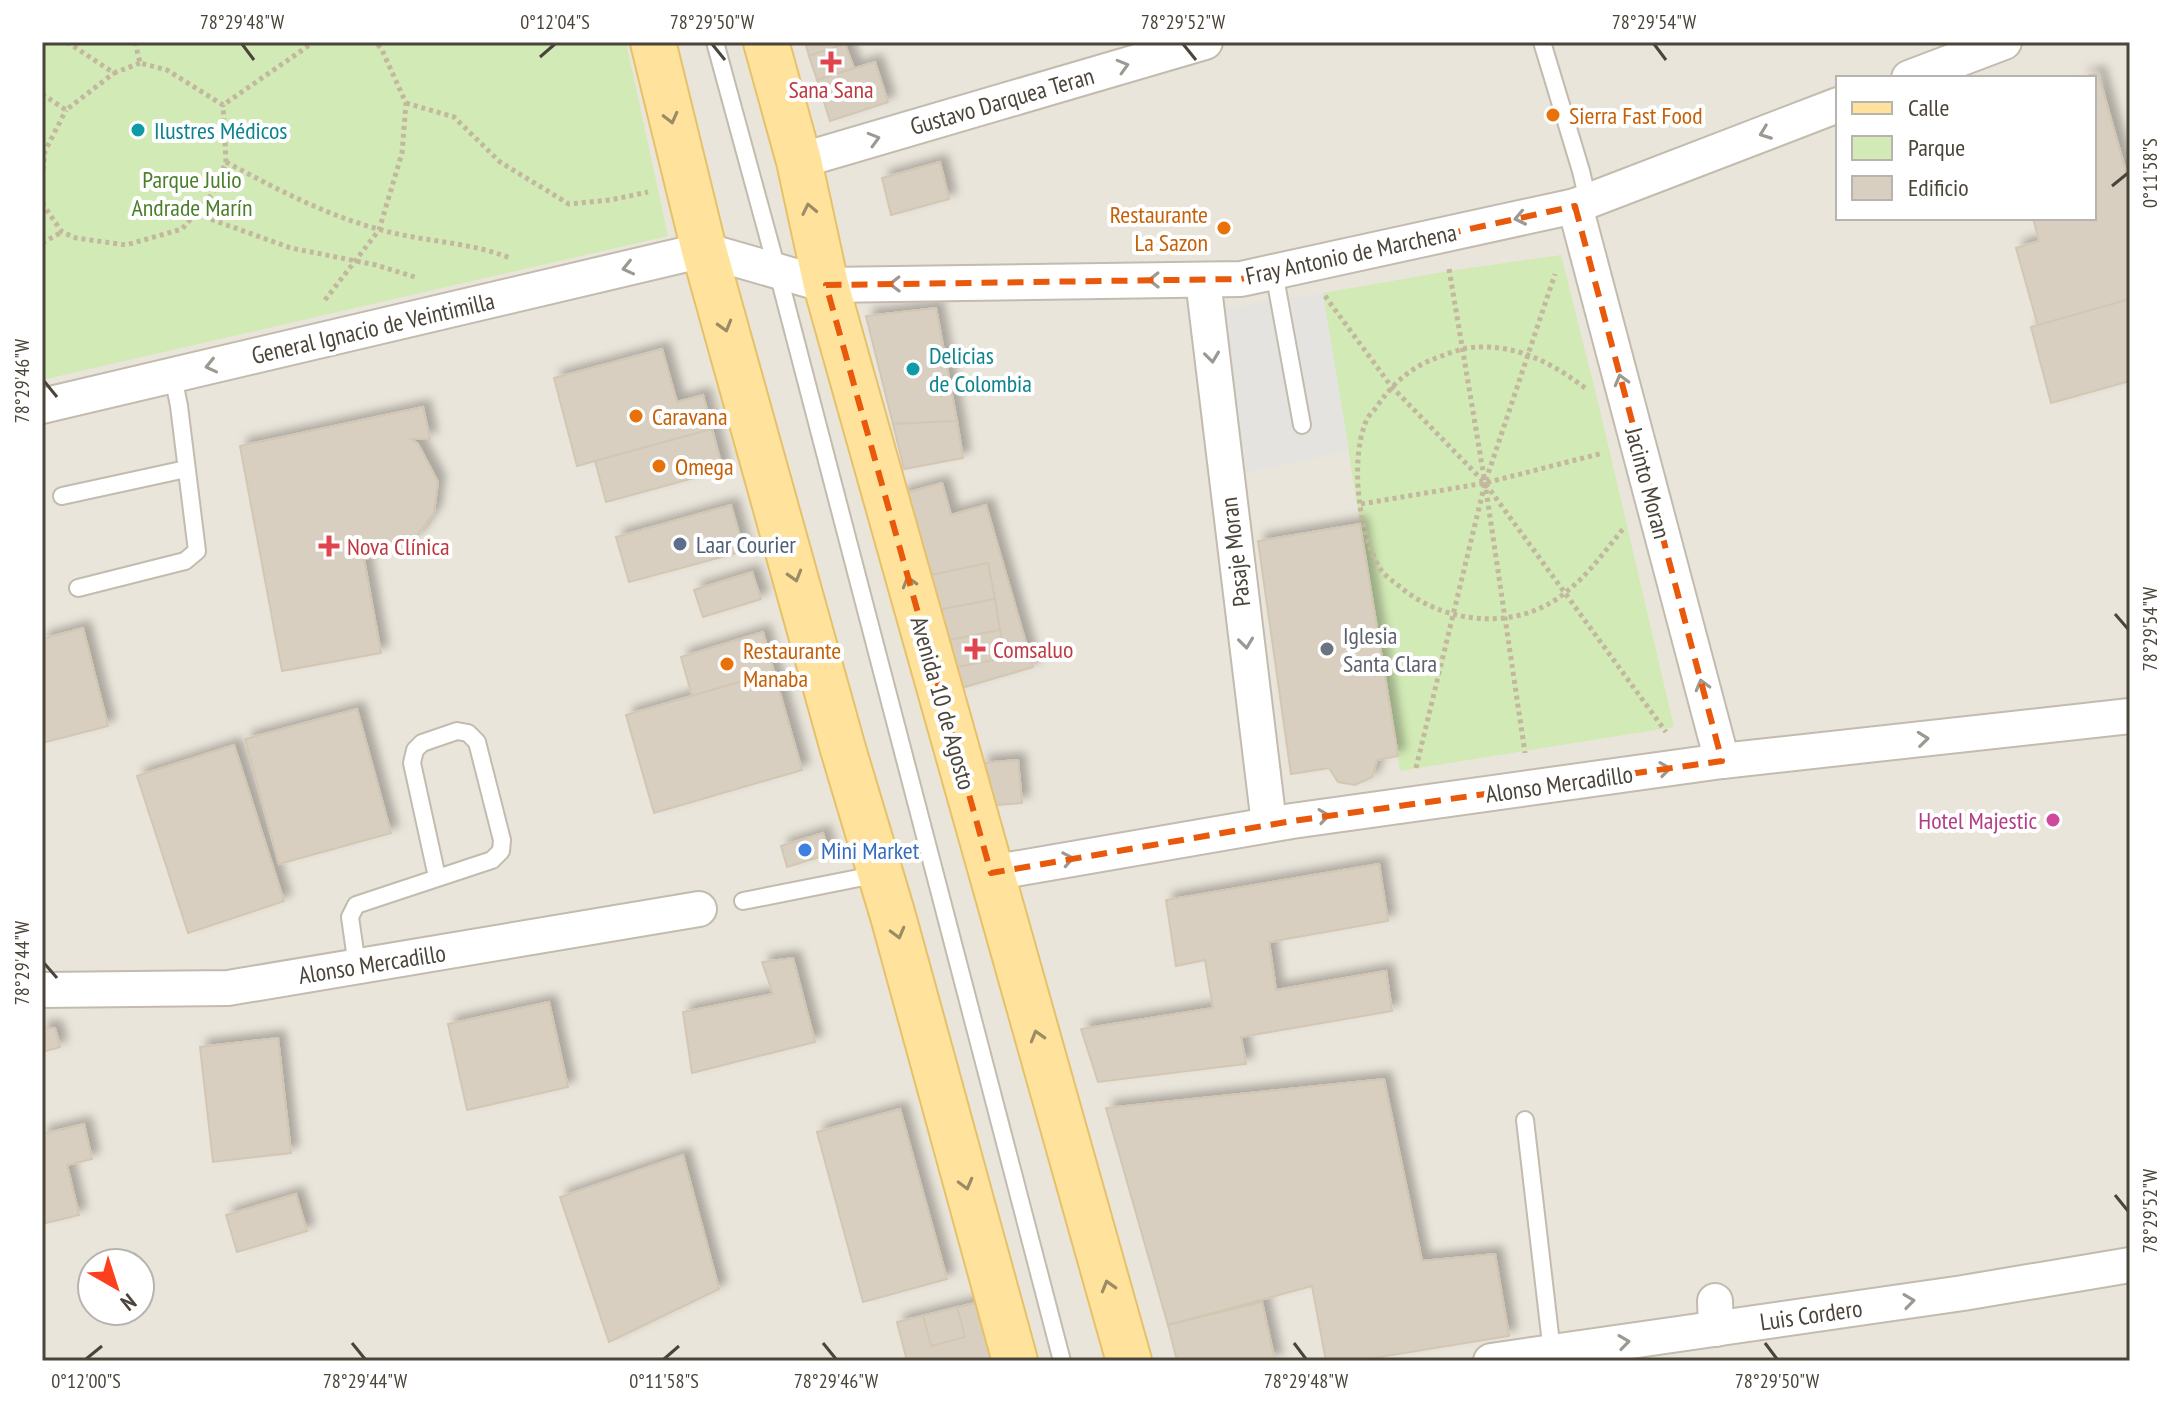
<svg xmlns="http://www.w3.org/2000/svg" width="2172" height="1403" viewBox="0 0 2172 1403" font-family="'PT Sans Narrow',sans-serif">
<defs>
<filter id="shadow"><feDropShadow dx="7" dy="-7" stdDeviation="4" flood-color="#0004"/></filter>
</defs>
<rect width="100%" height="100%" fill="#f6f3ec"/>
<path fill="#eae5da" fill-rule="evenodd" d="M42,42H2130V1361H42ZM1838,78H2094V218H1838ZM92,1263H140V1311H92Z"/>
<g fill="#d2eab5">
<polygon points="42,42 626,42 668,236 42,380"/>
<polygon points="1561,255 1599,406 1674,727 1400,771 1323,293 1449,271"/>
</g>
<polygon fill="#e5e3e0" points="1323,293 1349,451 1245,473 1221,309"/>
<g fill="#d8cfc1" stroke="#d3c7b4" stroke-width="2" filter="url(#shadow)">
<polygon points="805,42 845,42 845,44 809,56"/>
<polygon points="845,44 854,68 817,80 809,56"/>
<polygon points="875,62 888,102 830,121 817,80"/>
<polygon points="2098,73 2130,186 2130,299 2038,326 2016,248 2039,241 2033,218 2094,218 2094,78 2079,78"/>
<polygon points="940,162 949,199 891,215 882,178"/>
<polygon points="2130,299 2130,381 2051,403 2031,327"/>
<polygon points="936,308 957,421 893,424 866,316"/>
<polygon points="662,349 677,402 703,395 712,429 577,466 554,378"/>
<polygon points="423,407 430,439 411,439 418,444 438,482 434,512 416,537 382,555 364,559 381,653 282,671 240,446"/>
<polygon points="957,421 963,458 904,469 893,424"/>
<polygon points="712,429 723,470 606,502 595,461"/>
<polygon points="942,483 951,515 986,505 1033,667 955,690 899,495"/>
<polygon points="731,505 744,551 629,582 616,537"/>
<polygon points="1360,524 1398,756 1377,760 1372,777 1355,785 1338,782 1329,768 1291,774 1258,541"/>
<polygon points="988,563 995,599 938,610 931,575"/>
<polygon points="752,572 761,599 703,617 694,590"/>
<polygon points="995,599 1000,630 944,641 938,610"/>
<polygon points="83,628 108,726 42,743 42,639"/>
<polygon points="1000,630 1006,658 950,668 944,641"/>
<polygon points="763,632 774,672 692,696 681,657"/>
<polygon points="774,672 802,770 654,813 626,715"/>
<polygon points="357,709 391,833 279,864 245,739"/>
<polygon points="234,745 284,901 188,933 137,776"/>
<polygon points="1018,760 1022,803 997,805 986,798 982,763"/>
<polygon points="823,833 829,854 787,867 781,846"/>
<polygon points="1379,864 1388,921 1269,942 1276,990 1386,971 1392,1011 1241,1037 1246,1064 1098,1082 1081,1029 1213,1008 1205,960 1176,966 1166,900"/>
<polygon points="793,958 815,1042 692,1073 683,1012 773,994 762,962"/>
<polygon points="549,1002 568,1087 467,1110 448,1024"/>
<polygon points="42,1028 55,1028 60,1047 42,1052"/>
<polygon points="278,1038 291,1153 213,1162 200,1047"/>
<polygon points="1384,1079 1422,1261 1495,1254 1509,1336 1355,1361 1326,1361 1312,1286 1168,1325 1106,1108"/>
<polygon points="900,1109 947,1279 863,1302 817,1132"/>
<polygon points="84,1124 92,1159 67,1165 79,1215 42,1224 42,1134"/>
<polygon points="683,1155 719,1289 609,1342 560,1197"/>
<polygon points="296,1194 307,1231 237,1252 226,1215"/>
<polygon points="979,1302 995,1361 907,1361 897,1322"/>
<polygon points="1262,1302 1275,1361 1177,1361 1168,1325"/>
<polygon points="957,1307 965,1337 931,1346 923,1316"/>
</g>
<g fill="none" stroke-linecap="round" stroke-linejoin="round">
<defs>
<g id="service">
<polyline points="715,42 778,273 1062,1361"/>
<polyline points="1542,42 1581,171 1588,201"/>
<polyline points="1274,272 1302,425"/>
<polyline points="62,496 186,469"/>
<polyline points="78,588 185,561 197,551 179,406 173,376"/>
<polyline points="743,901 879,874"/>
<polyline points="357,966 350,917 356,905 492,860 501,851 502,840 477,742 468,733 457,731 422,743 415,750 412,763 437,877"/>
<polyline points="1525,1120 1552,1352"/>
</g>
<g id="minor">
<polyline points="1909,78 2004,42"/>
<polyline points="799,161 1205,42"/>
<polyline points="1575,206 1722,761"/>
<polyline points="1203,280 1269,824"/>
<polyline points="42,406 704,250 826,285 1241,279 1575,206 1838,105"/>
<polyline points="991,873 1292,821 1722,761 2130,716"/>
<polyline points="42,990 228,988 699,909"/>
<polyline points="1715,1301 1716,1329"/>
<polyline points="1491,1361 1963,1293 2130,1265"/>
</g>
<g id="primary">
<polyline points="653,42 704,250 843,749 893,916 1015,1361"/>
<polyline points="766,42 799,161 826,285 1129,1361"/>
</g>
</defs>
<use href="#service" stroke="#c2bbae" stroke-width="20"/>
<use href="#minor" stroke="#c2bbae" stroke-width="38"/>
<use href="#primary" stroke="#e6c16a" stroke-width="48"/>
<g stroke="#c4b79f" stroke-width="5" stroke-dasharray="4 4" stroke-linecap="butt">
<polyline points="67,42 114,73 140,63"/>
<polyline points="135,42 140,63 167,70 223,105 314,42"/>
<polyline points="42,94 66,110 114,73"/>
<polyline points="406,103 454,117 500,162 569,204 610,200 648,192"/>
<path d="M226,162C275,188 323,214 378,229C421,242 468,241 510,258"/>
<polyline points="42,178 45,151 66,110"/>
<polyline points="42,203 62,232 76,238 126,245 182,229 213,193 226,162 223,105"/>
<polyline points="196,214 291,248 376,265 418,278"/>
<polyline points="42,243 62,232"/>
<polyline points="1449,269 1485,483 1525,753"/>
<polyline points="1325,296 1391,386 1485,483 1666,732"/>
<polyline points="325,300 379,230 402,153 406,103 382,50 376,42"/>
<path d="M1585,388C1550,361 1508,340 1462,349C1455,351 1447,354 1439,357C1410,367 1392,384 1375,409C1371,413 1367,418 1365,424C1350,463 1359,536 1381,570C1386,577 1393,581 1399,586C1445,625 1518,632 1566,592C1588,575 1605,551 1623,529"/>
<polyline points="1361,504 1485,483 1603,453"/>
<polyline points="1416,768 1485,483 1555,274"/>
</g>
<use href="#service" stroke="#fff" stroke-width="16"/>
<use href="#minor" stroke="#fff" stroke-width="34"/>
<use href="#primary" stroke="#ffe39c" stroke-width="44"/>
</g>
<defs><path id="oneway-chevron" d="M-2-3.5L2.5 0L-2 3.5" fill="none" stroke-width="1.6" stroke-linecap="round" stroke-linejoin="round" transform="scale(2)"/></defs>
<g stroke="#9c9892">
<use href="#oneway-chevron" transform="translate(1123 66) rotate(-16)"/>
<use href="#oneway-chevron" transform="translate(1765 133) rotate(159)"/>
<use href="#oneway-chevron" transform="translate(874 139) rotate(-16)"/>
<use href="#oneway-chevron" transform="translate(1520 218) rotate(168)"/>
<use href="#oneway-chevron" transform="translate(628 268) rotate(167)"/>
<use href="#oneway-chevron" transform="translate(1154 280) rotate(179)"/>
<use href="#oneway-chevron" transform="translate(895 284) rotate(179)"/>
<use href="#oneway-chevron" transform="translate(1212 357) rotate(83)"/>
<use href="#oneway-chevron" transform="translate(211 366) rotate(167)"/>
<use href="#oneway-chevron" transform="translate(1621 380) rotate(-105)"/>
<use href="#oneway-chevron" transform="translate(1246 643) rotate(83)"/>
<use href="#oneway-chevron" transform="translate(1702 685) rotate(-105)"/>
<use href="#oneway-chevron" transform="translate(1923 739) rotate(-6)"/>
<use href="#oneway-chevron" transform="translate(1665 769) rotate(-8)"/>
<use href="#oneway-chevron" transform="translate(1324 816) rotate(-8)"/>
<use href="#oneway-chevron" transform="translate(1068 859) rotate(-10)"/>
<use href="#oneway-chevron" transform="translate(1909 1301) rotate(-8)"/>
<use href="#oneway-chevron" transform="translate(1624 1342) rotate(-8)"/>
</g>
<g stroke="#9c8c66">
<use href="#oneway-chevron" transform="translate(671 118) rotate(76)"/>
<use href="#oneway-chevron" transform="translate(809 209) rotate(-102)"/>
<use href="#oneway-chevron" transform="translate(725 326) rotate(74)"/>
<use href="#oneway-chevron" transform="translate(795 576) rotate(74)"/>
<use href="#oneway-chevron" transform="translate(909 582) rotate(-106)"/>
<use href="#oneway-chevron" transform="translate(898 933) rotate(75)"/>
<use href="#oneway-chevron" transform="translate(1037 1036) rotate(-106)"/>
<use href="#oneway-chevron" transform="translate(966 1184) rotate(75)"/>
<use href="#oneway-chevron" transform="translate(1108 1286) rotate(-106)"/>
</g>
<path fill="none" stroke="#e8590c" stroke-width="6" stroke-dasharray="16 10" stroke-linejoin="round" d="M1575,206L1722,761L1292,821L991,873L826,285L1241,279Z"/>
<path fill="none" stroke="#4b4439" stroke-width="3" d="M242,44L254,60M712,44L725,60M1183,44L1196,60M1654,44L1666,60M540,57L555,44M2112,186L2128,173M44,381L57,397M2115,614L2128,629M44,963L57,978M2115,1195L2128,1211M352,1343L365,1359M823,1343L836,1359M1294,1343L1306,1359M1765,1343L1777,1359M86,1359L102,1346M664,1359L679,1346"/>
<g fill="#e0444e" stroke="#fff" stroke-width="3">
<path d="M827 50h8v8h8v8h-8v8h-8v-8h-8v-8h8z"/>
<path d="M325 534h8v8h8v8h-8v8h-8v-8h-8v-8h8z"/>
<path d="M971 637h8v8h8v8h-8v8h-8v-8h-8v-8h8z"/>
</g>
<g fill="#e8710a" stroke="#fff" stroke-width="3">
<circle cx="1553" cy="115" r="8"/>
<circle cx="1224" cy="228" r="8"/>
<circle cx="636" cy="416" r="8"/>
<circle cx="659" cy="466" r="8"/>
<circle cx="727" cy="664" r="8"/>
</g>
<g fill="#0f9aa8" stroke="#fff" stroke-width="3">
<circle cx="138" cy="130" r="8"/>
<circle cx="913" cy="369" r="8"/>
</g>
<circle fill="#5c6f8a" stroke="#fff" stroke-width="3" cx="680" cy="544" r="8"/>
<circle fill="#6b7280" stroke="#fff" stroke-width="3" cx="1327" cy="649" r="8"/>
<circle fill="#d1479c" stroke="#fff" stroke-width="3" cx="2053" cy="820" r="8"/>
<circle fill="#3f7fe0" stroke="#fff" stroke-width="3" cx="805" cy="850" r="8"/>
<g text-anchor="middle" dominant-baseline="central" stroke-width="8" stroke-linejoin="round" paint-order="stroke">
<g font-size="24" fill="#be3a42" stroke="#fff" text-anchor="start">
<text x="831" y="89" text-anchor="middle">Sana Sana</text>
<text x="347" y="546">Nova Clínica</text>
<text x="993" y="649">Comsaluo</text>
</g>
<g font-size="24" fill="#4b4439" stroke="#fff">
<text transform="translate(1002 101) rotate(-16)">Gustavo Darquea Teran</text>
<text transform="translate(1351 254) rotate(-12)">Fray Antonio de Marchena</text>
<text transform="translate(373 328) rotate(-13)">General Ignacio de Veintimilla</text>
<text transform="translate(1648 483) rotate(75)">Jacinto Moran</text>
<text transform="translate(1235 552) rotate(-97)">Pasaje Moran</text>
<text transform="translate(943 703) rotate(74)">Avenida 10 de Agosto</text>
<text transform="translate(1559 784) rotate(-8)">Alonso Mercadillo</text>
<text transform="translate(372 964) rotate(-9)">Alonso Mercadillo</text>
<text transform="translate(1811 1315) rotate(-8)">Luis Cordero</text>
</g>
<g font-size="24" fill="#c56008" stroke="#fff" text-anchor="start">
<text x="1569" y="115">Sierra Fast Food</text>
<text x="1208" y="214" text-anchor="end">Restaurante<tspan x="1208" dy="28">La Sazon</tspan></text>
<text x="652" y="416">Caravana</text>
<text x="675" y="466">Omega</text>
<text x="743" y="650">Restaurante<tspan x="743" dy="28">Manaba</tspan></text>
</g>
<g font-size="24" fill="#0d838f" stroke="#fff" text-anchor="start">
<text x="154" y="130">Ilustres Médicos</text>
<text x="929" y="355">Delicias<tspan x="929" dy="28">de Colombia</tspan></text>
</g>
<g font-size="24" fill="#4a7f2a" stroke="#fff">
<text x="192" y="179">Parque Julio<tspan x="192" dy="28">Andrade Marín</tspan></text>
</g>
<g font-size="24" fill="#4e5e75" stroke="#fff" text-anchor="start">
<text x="696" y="544">Laar Courier</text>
</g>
<g font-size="24" fill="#5b616d" stroke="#fff" text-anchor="start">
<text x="1343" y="635">Iglesia<tspan x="1343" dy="28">Santa Clara</tspan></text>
</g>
<g font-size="24" fill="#b23c85" stroke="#fff" text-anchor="end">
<text x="2037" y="820">Hotel Majestic</text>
</g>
<g font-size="24" fill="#366cbe" stroke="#fff" text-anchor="start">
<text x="821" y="850">Mini Market</text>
</g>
</g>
<rect width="2172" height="1403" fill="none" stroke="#ffffff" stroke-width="88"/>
<rect x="1836" y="76" width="260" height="144" fill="#ffffff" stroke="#b7b4b0" stroke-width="2"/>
<rect x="1852" y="102" width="40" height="12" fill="#ffe39c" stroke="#b7b4b0" stroke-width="2"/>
<text x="1908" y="116" font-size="24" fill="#4b4439">Calle</text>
<rect x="1852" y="136" width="40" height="24" fill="#d2eab5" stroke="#b7b4b0" stroke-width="2"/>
<text x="1908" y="156" font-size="24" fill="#4b4439">Parque</text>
<rect x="1852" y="176" width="40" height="24" fill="#d8cfc1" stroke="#b7b4b0" stroke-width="2"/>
<text x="1908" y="196" font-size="24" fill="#4b4439">Edificio</text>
<g transform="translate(116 1287) rotate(141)"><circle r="38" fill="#ffffff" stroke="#b7b4b0" stroke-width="2"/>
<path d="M0-6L14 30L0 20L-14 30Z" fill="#fc3f1d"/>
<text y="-12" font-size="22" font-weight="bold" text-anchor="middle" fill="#4b4439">N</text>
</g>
<rect x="44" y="44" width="2084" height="1315" fill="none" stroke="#4b4439" stroke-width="3"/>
<g font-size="20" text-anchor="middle" fill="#4b4439">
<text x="242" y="29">78°29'48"W</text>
<text x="555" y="29">0°12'04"S</text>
<text x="712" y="29">78°29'50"W</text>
<text x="1183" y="29">78°29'52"W</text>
<text x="1654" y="29">78°29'54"W</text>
<text transform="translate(2150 173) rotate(-90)" y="7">0°11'58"S</text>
<text transform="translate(22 381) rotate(-90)" y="7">78°29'46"W</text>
<text transform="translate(2150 629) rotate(-90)" y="7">78°29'54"W</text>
<text transform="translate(22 963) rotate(-90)" y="7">78°29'44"W</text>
<text transform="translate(2150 1211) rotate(-90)" y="7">78°29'52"W</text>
<text x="86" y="1388">0°12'00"S</text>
<text x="365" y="1388">78°29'44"W</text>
<text x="664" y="1388">0°11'58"S</text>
<text x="836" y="1388">78°29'46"W</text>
<text x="1306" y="1388">78°29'48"W</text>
<text x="1777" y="1388">78°29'50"W</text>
</g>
</svg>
